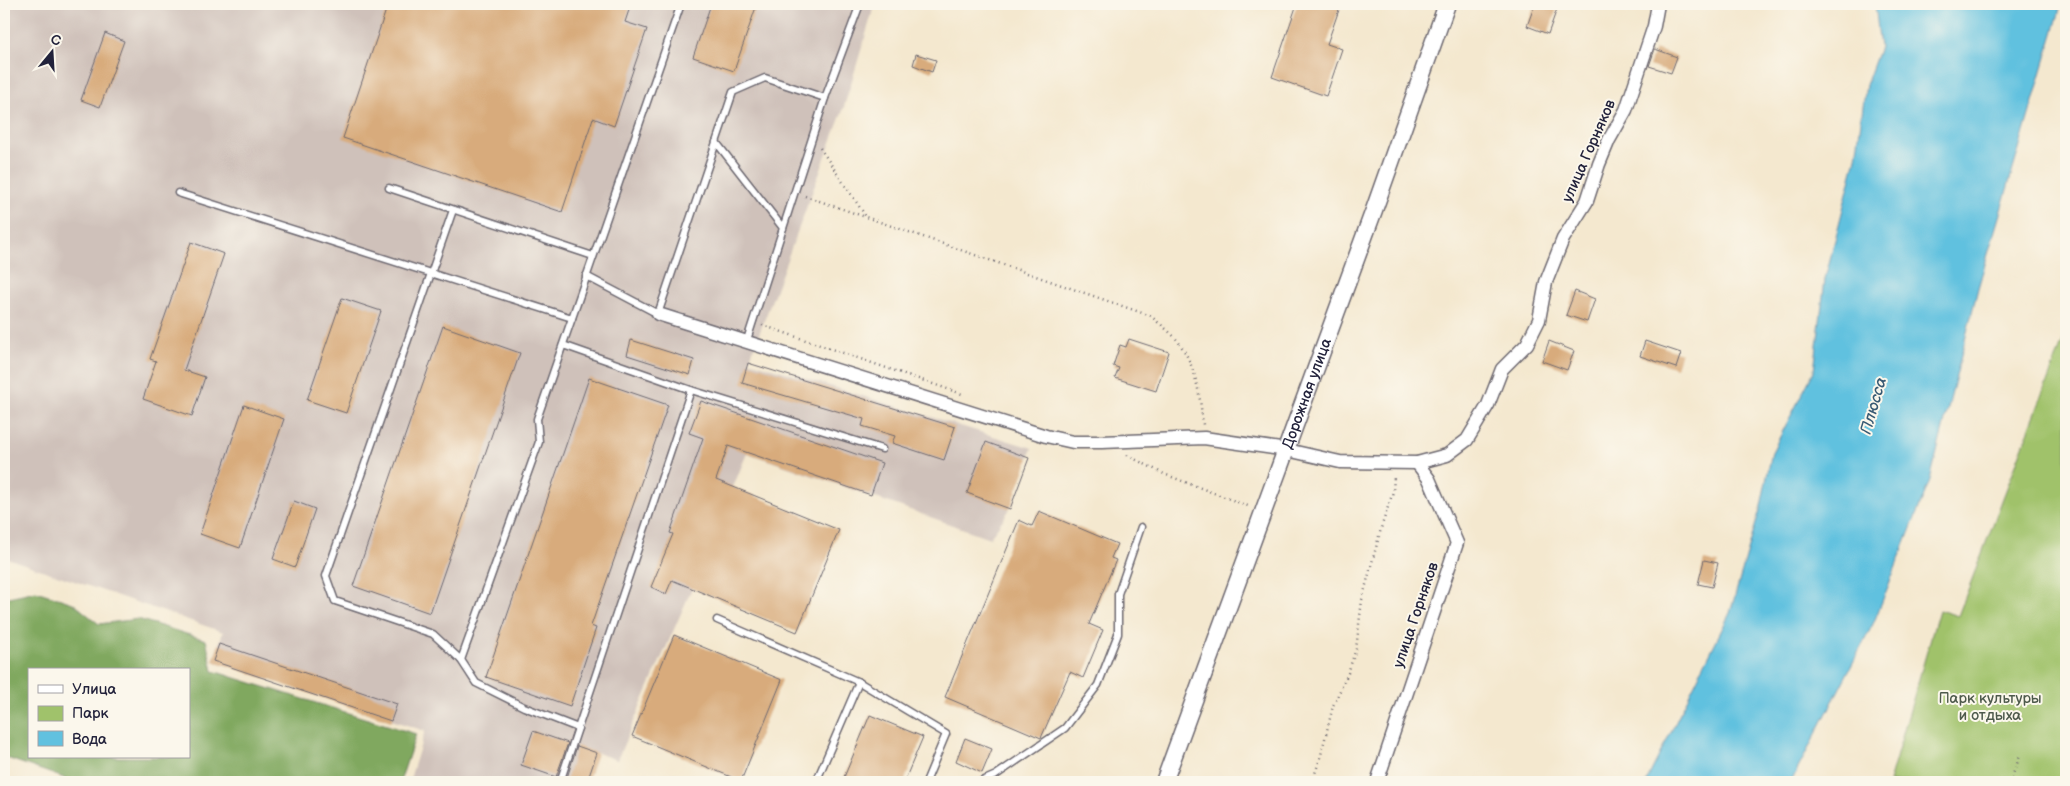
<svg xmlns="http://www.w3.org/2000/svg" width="2070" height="786" viewBox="0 0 2070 786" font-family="'Balsamiq Sans',sans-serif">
<rect width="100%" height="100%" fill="#fbf7ec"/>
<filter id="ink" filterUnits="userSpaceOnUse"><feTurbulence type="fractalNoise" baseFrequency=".02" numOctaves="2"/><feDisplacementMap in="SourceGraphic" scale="10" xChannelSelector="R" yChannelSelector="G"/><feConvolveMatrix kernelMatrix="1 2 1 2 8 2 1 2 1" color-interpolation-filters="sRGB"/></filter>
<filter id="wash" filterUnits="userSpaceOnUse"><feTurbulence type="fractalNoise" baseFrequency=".0096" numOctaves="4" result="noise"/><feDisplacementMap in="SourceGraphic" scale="20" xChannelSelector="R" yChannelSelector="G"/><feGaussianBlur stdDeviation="1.12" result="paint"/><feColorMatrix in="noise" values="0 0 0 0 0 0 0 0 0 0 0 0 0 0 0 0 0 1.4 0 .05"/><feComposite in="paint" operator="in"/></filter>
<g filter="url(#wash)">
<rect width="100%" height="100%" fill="#f4e8cf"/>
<polygon fill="#cfc1ba" points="4,4 875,4 843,110 749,361 1032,448 1010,509 990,538 747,453 692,588 617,760 597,753 587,782 409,782 425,731 213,661 223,632 4,557"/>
<polygon fill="#a0c26b" stroke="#617253" points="2066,333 2066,782 1889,782 1939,610 1958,616"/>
<path fill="#80a85f" stroke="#51654d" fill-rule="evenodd" d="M36,591L73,603L99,624L138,619L206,640L213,671L416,734L400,782H66L64,778L4,757V598ZM29,670H189V757H29Z"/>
<polygon fill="#61c1df" stroke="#42728d" points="1875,4 2060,4 2059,13 1978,288 1930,480 1874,622 1791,782 1646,782 1730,613 1761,506 1772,452 1814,371 1825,279 1856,158 1866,85 1880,47"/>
<g id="blocks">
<g fill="#d8ab7b">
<polygon points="388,4 631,4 625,22 647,29 614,126 593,118 562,212 343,138"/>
<polygon points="711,4 757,4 734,71 693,57"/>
<polygon points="1297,4 1341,4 1327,44 1342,49 1326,96 1272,77"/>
<polygon points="1535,4 1552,4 1558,6 1548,34 1527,26"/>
<polygon points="105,33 124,41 100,107 81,100"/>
<polygon points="1655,49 1677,57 1671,73 1649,66"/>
<polygon points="916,54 936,60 932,72 913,65"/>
<polygon points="191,242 224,254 184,370 205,377 192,416 143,399 156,361 150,359"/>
<polygon points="1575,291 1595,299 1587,322 1566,315"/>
<polygon points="342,298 381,311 346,413 307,400"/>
<polygon points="443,326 520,353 430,613 353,586"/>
<polygon points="1129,339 1169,352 1156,391 1115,378 1119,368 1113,366 1120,345 1126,347"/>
<polygon points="631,340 694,360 690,375 627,355"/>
<polygon points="1549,341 1574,351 1567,370 1542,361"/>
<polygon points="1645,341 1681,353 1676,368 1640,356"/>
<polygon points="748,363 955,427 944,460 892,443 895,436 862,426 864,419 742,383"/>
<polygon points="589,378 668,405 591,626 596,628 570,706 486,677"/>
<polygon points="701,401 882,463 871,495 728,446 716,480 839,530 797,632 672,580 666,594 651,587 673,534 670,533 703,438 689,433"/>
<polygon points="244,405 284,419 240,548 200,534"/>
<polygon points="986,442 1029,458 1010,509 967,493"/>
<polygon points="294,501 315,509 295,567 273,559"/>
<polygon points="1039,511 1117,544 1111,558 1116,560 1089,624 1103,630 1083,678 1070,672 1041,738 945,697 1019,520 1032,526"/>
<polygon points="1704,560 1718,563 1712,587 1698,584"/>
<polygon points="674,635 782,680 741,781 632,736"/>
<polygon points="219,644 397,704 391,721 213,661"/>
<polygon points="870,715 923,737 904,782 842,782"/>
<polygon points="533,731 568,743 556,777 521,765"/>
<polygon points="965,738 992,749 982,773 956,761"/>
<polygon points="577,746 597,753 587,782 566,781"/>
</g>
</g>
</g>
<g filter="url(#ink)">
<use href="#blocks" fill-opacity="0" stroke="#6c676f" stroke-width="1"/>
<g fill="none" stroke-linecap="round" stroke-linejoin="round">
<defs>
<g id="service">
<polyline points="716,142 783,228"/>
<polyline points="389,188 593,256"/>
<polyline points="178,193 572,318"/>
<polyline points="453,210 326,576 335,601 433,634 461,660 476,683 524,707 578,728"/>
<polyline points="586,276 658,314 733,92 765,78 825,98"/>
<polyline points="746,343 825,98 860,4"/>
<polyline points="563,345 691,390 882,449"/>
<polyline points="717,620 859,682 946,734 926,782"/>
<polyline points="461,660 539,442 537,419 681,4"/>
<polyline points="560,782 691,390"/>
<polyline points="816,782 859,682"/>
<polyline points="980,782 996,775 1065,728 1098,685 1118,634 1118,594 1141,527"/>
</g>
<g id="minor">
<polyline points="658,314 1046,436 1073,442 1102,442 1204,438 1287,450 1340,462 1417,463 1447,455 1467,440 1488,405 1502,369 1527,344 1539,320 1546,282 1563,239 1587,201 1599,164 1609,140 1626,110 1654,26 1658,4"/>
<polyline points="1377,782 1457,543 1429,479 1417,463"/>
</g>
<g id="tertiary">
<path id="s1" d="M1164,782L1374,210L1447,4"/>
</g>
</defs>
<use href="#service" stroke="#6c676f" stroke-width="9"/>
<use href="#minor" stroke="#6c676f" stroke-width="15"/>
<use href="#tertiary" stroke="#6c676f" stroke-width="19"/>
<g stroke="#6c676f" stroke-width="2.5" stroke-dasharray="1 4" stroke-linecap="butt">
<polyline points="820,148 867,218"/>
<path d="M805,196L1151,316C1159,324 1170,331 1177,340C1196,365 1200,395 1203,425"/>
<polyline points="762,325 965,395"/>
<polyline points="1127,455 1164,474 1248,506"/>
<polyline points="1312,782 1320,759 1333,706 1348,673 1356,649 1362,600 1382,525 1393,492 1394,476"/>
<polyline points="2010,782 2020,756"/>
</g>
<use href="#service" stroke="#fff" stroke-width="6"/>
<use href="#minor" stroke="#fff" stroke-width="12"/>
<use href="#tertiary" stroke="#fff" stroke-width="16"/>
</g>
</g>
<g text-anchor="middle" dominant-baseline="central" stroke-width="4" stroke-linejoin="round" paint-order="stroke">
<g font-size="15" fill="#22223b" stroke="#fbf7ec">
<text transform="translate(1589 151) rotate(-66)">улица Горняков</text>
<text stroke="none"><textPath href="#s1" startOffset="414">Дорожная улица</textPath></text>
<text transform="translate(1416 615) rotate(-71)">улица Горняков</text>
</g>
<g font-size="15" fill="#4e5a4c" stroke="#fbf7ec">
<text x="1990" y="698">Парк культуры<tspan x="1990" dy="17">и отдыха</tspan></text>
</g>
<g font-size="16" font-style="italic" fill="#385a74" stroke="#fbf7ec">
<text transform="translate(1874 406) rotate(-74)">Плюсса</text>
</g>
</g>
<rect width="2070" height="786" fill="none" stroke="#fbf7ec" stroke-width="20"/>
<rect x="28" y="668" width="162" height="90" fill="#fbf7ec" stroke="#a4a2a5"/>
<rect x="38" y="685" width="25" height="8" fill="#ffffff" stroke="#a4a2a5"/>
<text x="72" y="694" font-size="15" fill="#22223b">Улица</text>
<rect x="38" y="706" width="25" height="15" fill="#a0c26b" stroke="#a4a2a5"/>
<text x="72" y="718" font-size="15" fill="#22223b">Парк</text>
<rect x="38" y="731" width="25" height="15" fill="#61c1df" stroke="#a4a2a5"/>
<text x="72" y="744" font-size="15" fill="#22223b">Вода</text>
<g transform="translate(52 52) rotate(18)" stroke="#fbf7ec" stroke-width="4" paint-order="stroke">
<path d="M0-4L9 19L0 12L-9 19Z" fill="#22223b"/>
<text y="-8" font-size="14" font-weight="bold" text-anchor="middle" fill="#22223b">С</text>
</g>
</svg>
